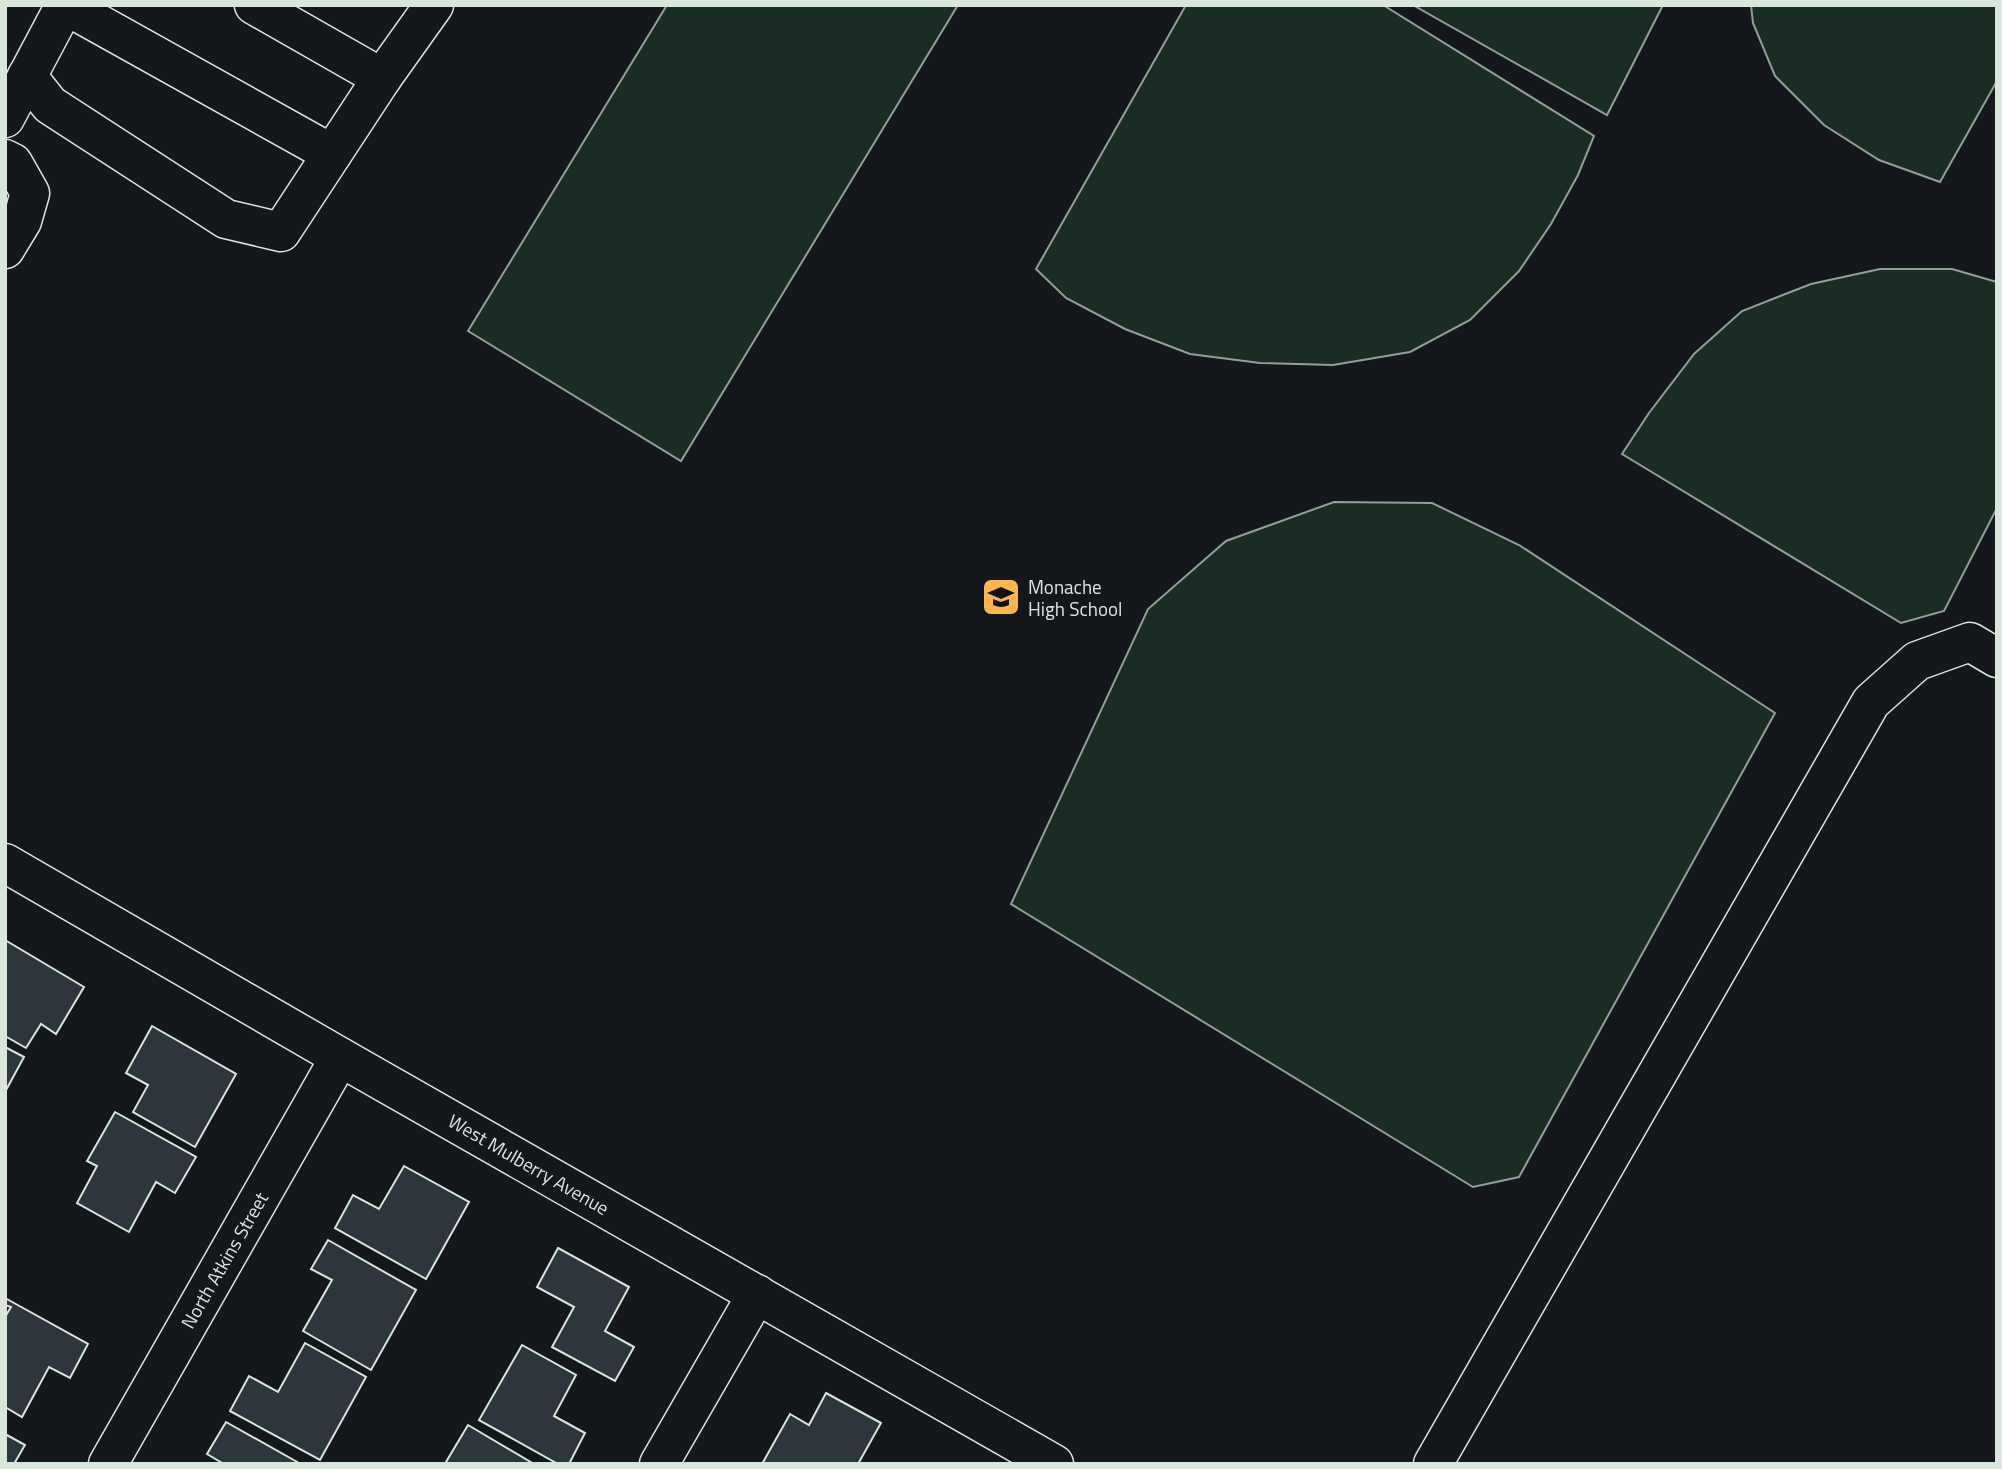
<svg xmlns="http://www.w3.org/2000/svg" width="2002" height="1469" viewBox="0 0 2002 1469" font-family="'Titillium Web',sans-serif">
<rect width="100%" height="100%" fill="#14181c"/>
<g fill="#1a2d24" stroke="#939e99" stroke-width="2">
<polygon points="667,5 958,5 681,461 468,331"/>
<polygon points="1186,5 1383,5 1594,136 1578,175 1551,224 1519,271 1470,320 1410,352 1333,365 1260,363 1190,354 1125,329 1066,298 1036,269"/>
<polygon points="1413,5 1663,5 1607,115"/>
<polygon points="1751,5 1997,5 1997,81 1940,182 1879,160 1824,125 1775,76 1753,23"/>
<polygon points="1880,269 1952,269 1997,282 1997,508 1944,611 1901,623 1622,454 1649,413 1694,354 1742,311 1811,284"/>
<polygon points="1334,502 1432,503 1519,545 1775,713 1519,1177 1473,1187 1011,904 1148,609 1226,541"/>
</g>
<g fill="#2c363c" stroke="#d8e6dc" stroke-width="2">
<polygon points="5,940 84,987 56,1034 41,1024 26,1048 5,1036"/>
<polygon points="152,1026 236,1074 195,1147 133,1112 148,1085 126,1073"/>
<polygon points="5,1047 24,1057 5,1092"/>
<polygon points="115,1112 196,1157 175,1193 156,1182 129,1232 77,1203 97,1166 87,1161"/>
<polygon points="404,1166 469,1202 426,1279 335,1228 353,1195 379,1209"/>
<polygon points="328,1240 416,1290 371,1370 303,1331 332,1280 311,1269"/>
<polygon points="558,1248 629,1287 605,1331 634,1347 615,1381 552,1347 574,1307 537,1287"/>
<polygon points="5,1298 88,1344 70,1378 49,1367 22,1417 5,1407 5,1317 11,1307 5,1305"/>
<polygon points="305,1343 366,1377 320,1460 230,1411 249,1376 278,1392"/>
<polygon points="522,1345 576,1375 554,1416 585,1433 569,1464 558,1464 479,1420"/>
<polygon points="826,1393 881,1423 858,1464 762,1464 790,1414 809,1425"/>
<polygon points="226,1422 299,1463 299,1464 224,1464 207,1454"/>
<polygon points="468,1425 534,1464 449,1464 446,1462"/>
<polygon points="5,1434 25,1445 14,1464 5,1464"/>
</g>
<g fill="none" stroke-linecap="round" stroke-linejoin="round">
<defs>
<g id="minor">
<polyline points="65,5 332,154"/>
<polyline points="254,5 382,78"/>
<polyline points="27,76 50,105 226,219 281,232 382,78 434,5"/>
<polyline points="5,118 65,5"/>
<polyline points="5,159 13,163 30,193 22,221 5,249"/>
<polyline points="5,863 340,1057 1054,1464"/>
<polyline points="108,1464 340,1057"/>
<polyline points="659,1464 757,1294"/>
<polyline points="1433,1464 1871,702 1917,661 1970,642 1997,658"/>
</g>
</defs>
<use href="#minor" stroke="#d8e6dc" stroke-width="41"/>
<use href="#minor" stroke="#14181c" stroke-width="38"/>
</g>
<defs>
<symbol id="school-square" viewBox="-11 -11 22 22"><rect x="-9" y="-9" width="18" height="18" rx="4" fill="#ffb74d" stroke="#14181c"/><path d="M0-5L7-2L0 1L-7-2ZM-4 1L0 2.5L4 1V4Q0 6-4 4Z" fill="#111"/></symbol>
</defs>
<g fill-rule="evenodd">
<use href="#school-square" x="979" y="575" width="44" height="44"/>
</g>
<g text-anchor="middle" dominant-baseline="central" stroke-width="5" stroke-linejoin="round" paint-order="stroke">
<g font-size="19" fill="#d8e6dc" stroke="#14181c" text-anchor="start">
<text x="1028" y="586">Monache<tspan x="1028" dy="22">High School</tspan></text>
</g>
<g font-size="19" fill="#d8e6dc" stroke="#14181c">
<text transform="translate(529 1164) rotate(30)">West Mulberry Avenue</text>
<text transform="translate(224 1260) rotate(-60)">North Atkins Street</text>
</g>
</g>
<rect width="2002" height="1469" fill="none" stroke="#d8e6dc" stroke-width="14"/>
</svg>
